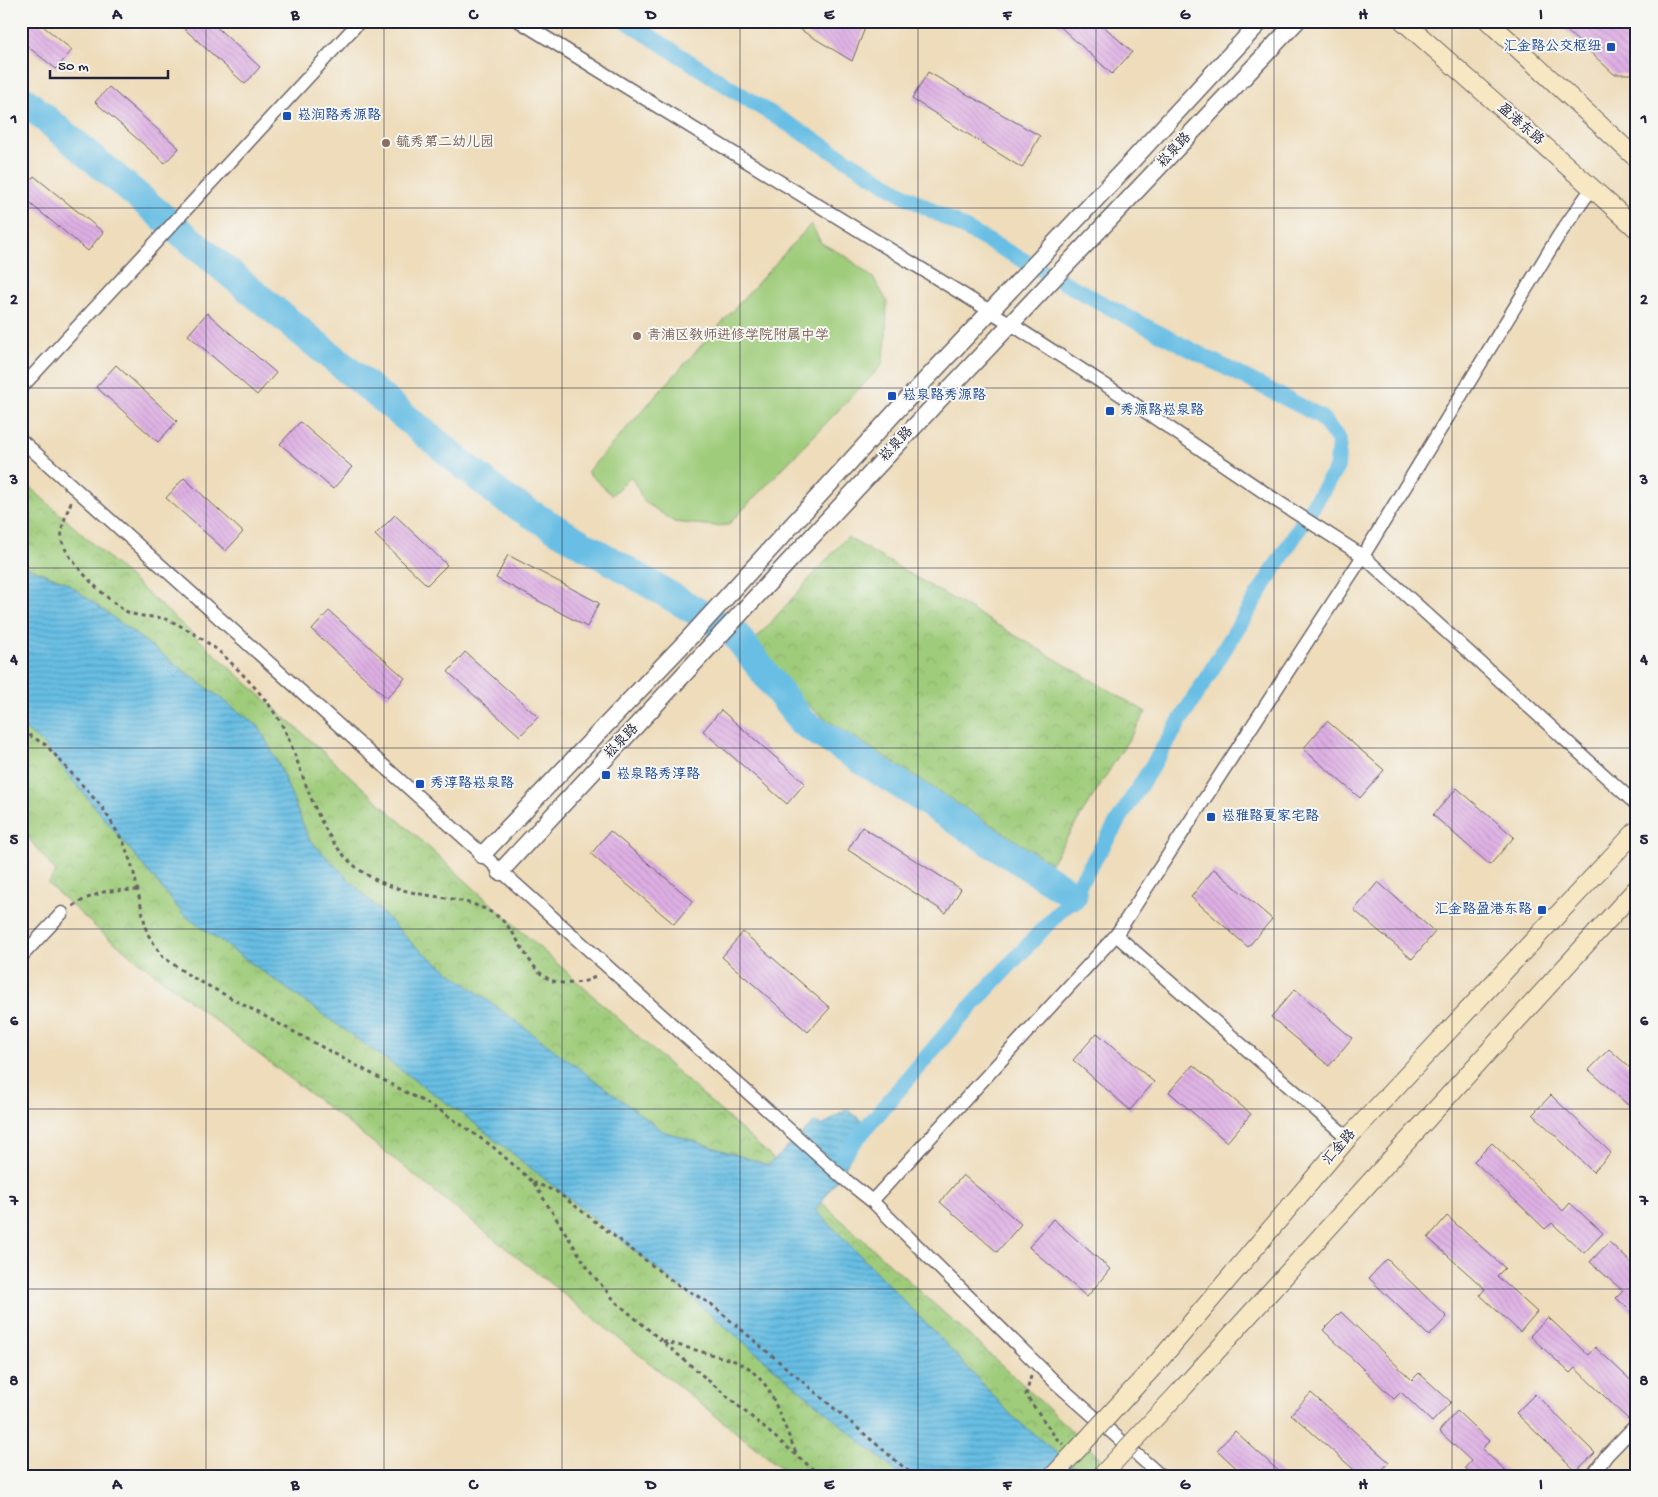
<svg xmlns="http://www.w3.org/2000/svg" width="1658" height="1497" viewBox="0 0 1658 1497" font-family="'Gochi Hand','LXGW WenKai TC',sans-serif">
<defs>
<pattern id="park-crowns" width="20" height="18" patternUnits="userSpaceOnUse" patternTransform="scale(1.25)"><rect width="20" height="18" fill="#9fcc7a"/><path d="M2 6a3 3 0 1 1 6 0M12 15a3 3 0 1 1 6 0" fill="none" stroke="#89af6a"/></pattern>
<pattern id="water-rules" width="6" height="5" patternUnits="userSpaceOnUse" patternTransform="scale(1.25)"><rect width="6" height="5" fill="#67bee4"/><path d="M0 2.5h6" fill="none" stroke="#549aba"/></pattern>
<pattern id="building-back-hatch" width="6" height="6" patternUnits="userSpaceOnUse" patternTransform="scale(1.25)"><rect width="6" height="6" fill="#deafe4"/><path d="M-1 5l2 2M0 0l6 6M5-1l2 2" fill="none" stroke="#be96c4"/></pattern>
</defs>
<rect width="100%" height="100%" fill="#f6f6f2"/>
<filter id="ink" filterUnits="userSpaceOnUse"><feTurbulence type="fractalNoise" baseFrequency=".02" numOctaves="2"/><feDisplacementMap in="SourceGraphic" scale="10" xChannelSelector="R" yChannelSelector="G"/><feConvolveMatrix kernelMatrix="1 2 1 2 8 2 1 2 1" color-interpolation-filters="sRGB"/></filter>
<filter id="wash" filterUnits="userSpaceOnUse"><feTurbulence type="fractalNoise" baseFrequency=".0096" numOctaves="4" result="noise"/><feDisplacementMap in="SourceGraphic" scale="20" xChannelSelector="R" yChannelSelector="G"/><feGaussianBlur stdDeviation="1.12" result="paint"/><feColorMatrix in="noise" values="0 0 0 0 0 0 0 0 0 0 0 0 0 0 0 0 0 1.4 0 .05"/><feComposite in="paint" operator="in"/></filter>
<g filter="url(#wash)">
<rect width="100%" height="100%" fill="#eedcba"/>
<polygon fill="#9fcc7a" stroke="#60775a" points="811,224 821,243 847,257 874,279 887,301 886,340 882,365 728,525 715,526 674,522 644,501 631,476 612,495 587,472"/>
<g fill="url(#park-crowns)" stroke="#60775a">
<polygon points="21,479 1016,1378 1119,1476 791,1476 398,1162 101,932 48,884 56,872 21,829"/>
<polygon points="847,537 1146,712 1051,863 824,718 795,695 756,639"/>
</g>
<polygon fill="url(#water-rules)" stroke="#447090" points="21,565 66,582 259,727 279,765 309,839 415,946 663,1131 768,1165 815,1122 822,1126 847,1109 864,1123 846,1166 816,1210 943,1341 1012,1416 1085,1476 901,1476 660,1271 469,1119 184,915 41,742 21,726"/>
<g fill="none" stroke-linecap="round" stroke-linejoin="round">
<polyline stroke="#67bee4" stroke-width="16" points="626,21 757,105 909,198 1122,314 1320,416 1339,440 1337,467 1068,902 953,1026 843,1155"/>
<polyline stroke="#67bee4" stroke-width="29" points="21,98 233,276 504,498 735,634 802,722 1073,895"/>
</g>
<g id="blocks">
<g fill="url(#building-back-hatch)">
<polygon points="21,21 37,21 72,50 56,69 21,41"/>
<polygon points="182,21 210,21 260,67 245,84 179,24"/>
<polygon points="786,21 853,21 865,28 852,61"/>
<polygon points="1054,21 1098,21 1132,52 1112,74"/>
<polygon points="1556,21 1637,21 1637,74 1614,74"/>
<polygon points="928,72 1040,136 1022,168 912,99"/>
<polygon points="109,87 179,148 165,163 95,102"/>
<polygon points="34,176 103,232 88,251 21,196 21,192"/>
<polygon points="207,313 276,373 257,395 188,335"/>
<polygon points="116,365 177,421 158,442 96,387"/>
<polygon points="300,422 352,467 333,489 280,444"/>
<polygon points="184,478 243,532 226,551 166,498"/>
<polygon points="395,515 447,565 427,585 375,535"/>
<polygon points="508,555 599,603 587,627 496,578"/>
<polygon points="329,611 405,678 387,698 312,630"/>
<polygon points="465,652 538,717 520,736 448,672"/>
<polygon points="721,710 805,783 787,804 703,731"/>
<polygon points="1327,721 1384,770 1360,798 1303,749"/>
<polygon points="1457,788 1514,837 1490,865 1433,815"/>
<polygon points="862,827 961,889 946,913 848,850"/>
<polygon points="610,831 693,901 674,924 591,854"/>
<polygon points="1214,869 1272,919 1248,947 1191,897"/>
<polygon points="1378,882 1435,932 1412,959 1354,910"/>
<polygon points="743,932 830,1008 808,1032 722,957"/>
<polygon points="1295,989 1352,1038 1329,1066 1271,1017"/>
<polygon points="1097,1033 1154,1082 1130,1110 1073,1060"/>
<polygon points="1609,1049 1637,1074 1637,1113 1589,1070"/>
<polygon points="1193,1065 1251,1114 1227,1142 1169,1092"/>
<polygon points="1551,1095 1611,1153 1593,1172 1533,1114"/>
<polygon points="1492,1143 1563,1211 1570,1203 1603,1233 1584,1253 1552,1223 1545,1229 1474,1161"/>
<polygon points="963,1175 1021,1224 997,1252 940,1202"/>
<polygon points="1447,1216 1505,1268 1497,1276 1537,1312 1520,1332 1480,1295 1485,1289 1428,1238"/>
<polygon points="1053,1219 1110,1269 1087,1297 1029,1247"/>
<polygon points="1609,1242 1637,1268 1637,1276 1633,1279 1637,1282 1637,1317 1616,1298 1623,1291 1590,1262"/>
<polygon points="1387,1259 1447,1317 1429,1336 1369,1278"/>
<polygon points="1341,1312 1412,1380 1419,1373 1451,1402 1432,1422 1401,1392 1394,1399 1323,1330"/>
<polygon points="1548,1317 1588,1355 1595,1347 1637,1386 1637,1415 1630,1421 1575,1368 1570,1373 1530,1336"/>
<polygon points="1311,1393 1389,1462 1377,1476 1361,1476 1291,1414"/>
<polygon points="1535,1394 1595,1453 1576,1471 1516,1413"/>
<polygon points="1457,1411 1489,1441 1482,1449 1512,1476 1474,1476 1465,1468 1471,1461 1439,1431"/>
<polygon points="1235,1431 1284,1476 1245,1476 1217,1450"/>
</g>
</g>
</g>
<g filter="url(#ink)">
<use href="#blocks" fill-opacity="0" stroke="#696367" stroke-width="1"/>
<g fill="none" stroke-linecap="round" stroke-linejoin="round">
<defs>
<g id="minor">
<polyline points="519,21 1011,324 1121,395 1280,503 1363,556 1637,805"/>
<polyline points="21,388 360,21"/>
<polyline points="21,440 843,1178 872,1201 1056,1383 1161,1476"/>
<polyline points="1116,935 1348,1138"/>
<polyline points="21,957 62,913"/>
<polyline points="872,1201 1116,935 1363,556 1559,235 1592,188"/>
<polyline points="1592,1476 1607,1455 1637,1424"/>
</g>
<g id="tertiary">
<polyline points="482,855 690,637 899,408 1130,163 1261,21"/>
<polyline points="500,872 953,385 1297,21"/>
</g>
<g id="secondary">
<polyline points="1403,21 1592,188 1637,229"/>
<polyline points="1488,21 1637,159"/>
<polyline points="1158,1362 1348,1138 1637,830"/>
<polyline points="1184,1387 1637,888"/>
</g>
</defs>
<use href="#minor" stroke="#696367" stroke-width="15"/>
<use href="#tertiary" stroke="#696367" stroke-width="19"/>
<use href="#secondary" stroke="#696367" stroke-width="20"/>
<g stroke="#696367" stroke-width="3" stroke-dasharray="4 4" stroke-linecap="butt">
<path d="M71,502C67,513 60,527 62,540C66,560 106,599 124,610C135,617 149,616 162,618C178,622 210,643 222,654C246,677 272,703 286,733C306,778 318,840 360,870C373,880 391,887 407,891C438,899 470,897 497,916C523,934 527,980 563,983C575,984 587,982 597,976"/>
<polyline points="21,735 29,735 46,745 102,807 124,843 133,869 147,933 163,957 190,976 441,1111 492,1146 533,1182 591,1273 616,1302 821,1476"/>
<polyline points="73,906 85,899 106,891 138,890"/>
<polyline points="533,1182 557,1192 675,1283 711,1304 914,1476"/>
<polyline points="663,1341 735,1361 749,1368 764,1383 771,1394 797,1455"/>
<polyline points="1031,1376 1026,1395 1056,1438 1063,1444"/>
</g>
<use href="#minor" stroke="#fff" stroke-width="12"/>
<use href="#tertiary" stroke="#fff" stroke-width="16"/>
<use href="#secondary" stroke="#f7e8c3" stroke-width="18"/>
<defs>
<g id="secondary-bridge">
<polyline points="1053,1476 1158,1362"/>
<polyline points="1101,1476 1184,1387"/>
</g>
</defs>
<use href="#secondary-bridge" stroke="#696367" stroke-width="20" stroke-linecap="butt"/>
<use href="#secondary-bridge" stroke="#f7e8c3" stroke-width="18"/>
</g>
</g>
<path fill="none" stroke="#22223b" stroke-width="1" stroke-opacity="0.55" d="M206,21V1476M384,21V1476M562,21V1476M740,21V1476M918,21V1476M1096,21V1476M1274,21V1476M1452,21V1476M21,208H1637M21,388H1637M21,568H1637M21,748H1637M21,929H1637M21,1109H1637M21,1289H1637"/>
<g fill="#1a4fb4" stroke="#f6f6f2" stroke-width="2">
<rect x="1606" y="42" width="10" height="10" rx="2.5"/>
<rect x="282" y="111" width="10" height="10" rx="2.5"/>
<rect x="887" y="391" width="10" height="10" rx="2.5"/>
<rect x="1105" y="406" width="10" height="10" rx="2.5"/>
<rect x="601" y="770" width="10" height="10" rx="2.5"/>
<rect x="415" y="779" width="10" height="10" rx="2.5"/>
<rect x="1206" y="812" width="10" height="10" rx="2.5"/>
<rect x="1537" y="905" width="10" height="10" rx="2.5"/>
</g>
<g fill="#8d6e63" stroke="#f6f6f2" stroke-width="2">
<circle cx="386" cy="143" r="5"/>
<circle cx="637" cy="336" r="5"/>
</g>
<g text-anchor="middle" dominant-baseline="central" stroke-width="4" stroke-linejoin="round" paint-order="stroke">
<g font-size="14" fill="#164399" stroke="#f6f6f2" text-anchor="start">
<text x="1601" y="47" text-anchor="end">汇金路公交枢纽</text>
<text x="297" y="116">崧润路秀源路</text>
<text x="902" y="396">崧泉路秀源路</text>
<text x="1120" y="411">秀源路崧泉路</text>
<text x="616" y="775">崧泉路秀淳路</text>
<text x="430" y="784">秀淳路崧泉路</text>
<text x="1221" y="817">崧雅路夏家宅路</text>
<text x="1532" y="910" text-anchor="end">汇金路盈港东路</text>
</g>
<g font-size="14" fill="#22223b" stroke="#f6f6f2">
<text transform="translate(1520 125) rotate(41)">盈港东路</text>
<text transform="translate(1175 151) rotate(-47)">崧泉路</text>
<text transform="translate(897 445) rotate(-47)">崧泉路</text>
<text transform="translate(622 742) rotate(-46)">崧泉路</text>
<text transform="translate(1340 1148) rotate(-49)">汇金路</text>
</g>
<g font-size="14" fill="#785e54" stroke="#f6f6f2" text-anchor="start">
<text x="396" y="143">毓秀第二幼儿园</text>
<text x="647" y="336">青浦区教师进修学院附属中学</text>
</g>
</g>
<rect width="1658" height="1497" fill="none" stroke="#f6f6f2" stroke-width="55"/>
<path d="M50 70v8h118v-8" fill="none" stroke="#22223b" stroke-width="2.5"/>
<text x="58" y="70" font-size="15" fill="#22223b" stroke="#f6f6f2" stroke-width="4" paint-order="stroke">50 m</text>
<rect x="28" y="28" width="1602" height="1442" fill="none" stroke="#22223b" stroke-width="2"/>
<g font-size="16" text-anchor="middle" font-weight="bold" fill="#22223b">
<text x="117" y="19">A</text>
<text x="295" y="19">B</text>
<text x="473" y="19">C</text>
<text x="651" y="19">D</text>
<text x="829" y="19">E</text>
<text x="1007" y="19">F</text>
<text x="1185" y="19">G</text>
<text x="1363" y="19">H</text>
<text x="1541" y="19">I</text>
<text x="14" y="123">1</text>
<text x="1644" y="123">1</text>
<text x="14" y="304">2</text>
<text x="1644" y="304">2</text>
<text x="14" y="484">3</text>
<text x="1644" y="484">3</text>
<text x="14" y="664">4</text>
<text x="1644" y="664">4</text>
<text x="14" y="844">5</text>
<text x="1644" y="844">5</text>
<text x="14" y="1025">6</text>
<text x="1644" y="1025">6</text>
<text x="14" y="1205">7</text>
<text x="1644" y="1205">7</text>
<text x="14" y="1385">8</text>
<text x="1644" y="1385">8</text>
<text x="117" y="1489">A</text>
<text x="295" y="1489">B</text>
<text x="473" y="1489">C</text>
<text x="651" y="1489">D</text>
<text x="829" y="1489">E</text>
<text x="1007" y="1489">F</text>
<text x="1185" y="1489">G</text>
<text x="1363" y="1489">H</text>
<text x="1541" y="1489">I</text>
</g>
</svg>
